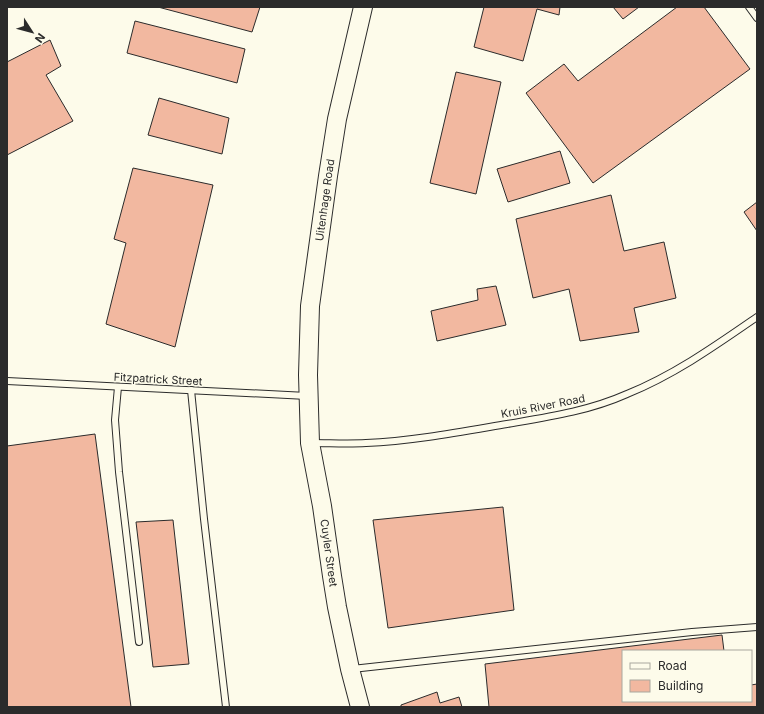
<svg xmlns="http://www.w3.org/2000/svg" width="764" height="714" viewBox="0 0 764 714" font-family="Inter,sans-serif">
<rect width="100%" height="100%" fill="#fdfbea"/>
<g fill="#f2b8a0" stroke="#2b2b2b">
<polygon points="158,7 260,7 252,32"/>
<polygon points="484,7 560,7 559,15 537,9 523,61 474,47"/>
<polygon points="613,7 639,7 623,19"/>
<polygon points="677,7 704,7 750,69 593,183 526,93 564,64 578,81"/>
<polygon points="135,21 245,49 237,83 127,53"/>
<polygon points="50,40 61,66 46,75 73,121 7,155 7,62"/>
<polygon points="456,72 501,82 476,194 430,183"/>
<polygon points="159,98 229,118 222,154 148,135"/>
<polygon points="560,151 570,183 508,202 497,169"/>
<polygon points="133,168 213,185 175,347 106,324 126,243 114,239"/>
<polygon points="611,195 624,251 664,242 676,298 634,308 639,332 580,341 569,289 533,298 516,219"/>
<polygon points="757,202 757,231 744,212"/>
<polygon points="496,286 506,325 437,341 431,311 478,300 477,289"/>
<polygon points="95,434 131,707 7,707 7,446"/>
<polygon points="503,507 514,610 388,628 373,520"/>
<polygon points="173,520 189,664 153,667 136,522"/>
<polygon points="722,635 724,651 623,651 623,701 751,701 751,685 757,684 757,707 489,707 485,664"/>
<polygon points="437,692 440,703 459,697 462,707 401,707 401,705"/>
</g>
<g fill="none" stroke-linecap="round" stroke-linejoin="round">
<defs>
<g id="lane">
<polyline points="749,7 757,18"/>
<polyline points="7,381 307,396"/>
<polyline points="118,387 115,420 119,472 139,642"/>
<polyline points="191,390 204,519 226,707"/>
<path d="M311,443C330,443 348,444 366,443C413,441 460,432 507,424C548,417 589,411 627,394C674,375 715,346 757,317"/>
<polyline points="352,669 692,632 757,627"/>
</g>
<g id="secondary">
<path id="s1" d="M360,707L350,669L337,607L332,576L322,506L310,443L308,375L310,306L328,176L337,119L363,7"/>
</g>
</defs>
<use href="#lane" stroke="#2b2b2b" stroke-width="8"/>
<use href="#secondary" stroke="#2b2b2b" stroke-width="20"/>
<use href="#lane" stroke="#fdfbea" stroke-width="6"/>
<use href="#secondary" stroke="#fdfbea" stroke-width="18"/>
</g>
<g text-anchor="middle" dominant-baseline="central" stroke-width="3" stroke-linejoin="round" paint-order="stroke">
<g font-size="11" fill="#2b2b2b" stroke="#fdfbea">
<text stroke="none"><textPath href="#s1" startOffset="513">Uitenhage Road</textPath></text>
<text transform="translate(158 379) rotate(3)">Fitzpatrick Street</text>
<text transform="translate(543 406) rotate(-11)">Kruis River Road</text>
<text transform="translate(329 553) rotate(82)">Cuyler Street</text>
</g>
</g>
<rect width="764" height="714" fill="none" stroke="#2b2b2b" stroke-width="16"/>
<rect x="622" y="650" width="130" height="52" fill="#fdfbea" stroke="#a9a89e"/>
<rect x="630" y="663" width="20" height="6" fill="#fdfbea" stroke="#a9a89e"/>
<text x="658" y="670" font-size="12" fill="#2b2b2b">Road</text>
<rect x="630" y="680" width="20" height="12" fill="#f2b8a0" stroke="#a9a89e"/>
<text x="658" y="690" font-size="12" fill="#2b2b2b">Building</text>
<g transform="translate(32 32) rotate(126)" stroke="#fdfbea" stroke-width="3" paint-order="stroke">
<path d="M0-3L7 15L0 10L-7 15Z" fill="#2b2b2b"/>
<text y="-6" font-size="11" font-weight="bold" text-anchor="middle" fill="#2b2b2b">N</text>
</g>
</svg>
